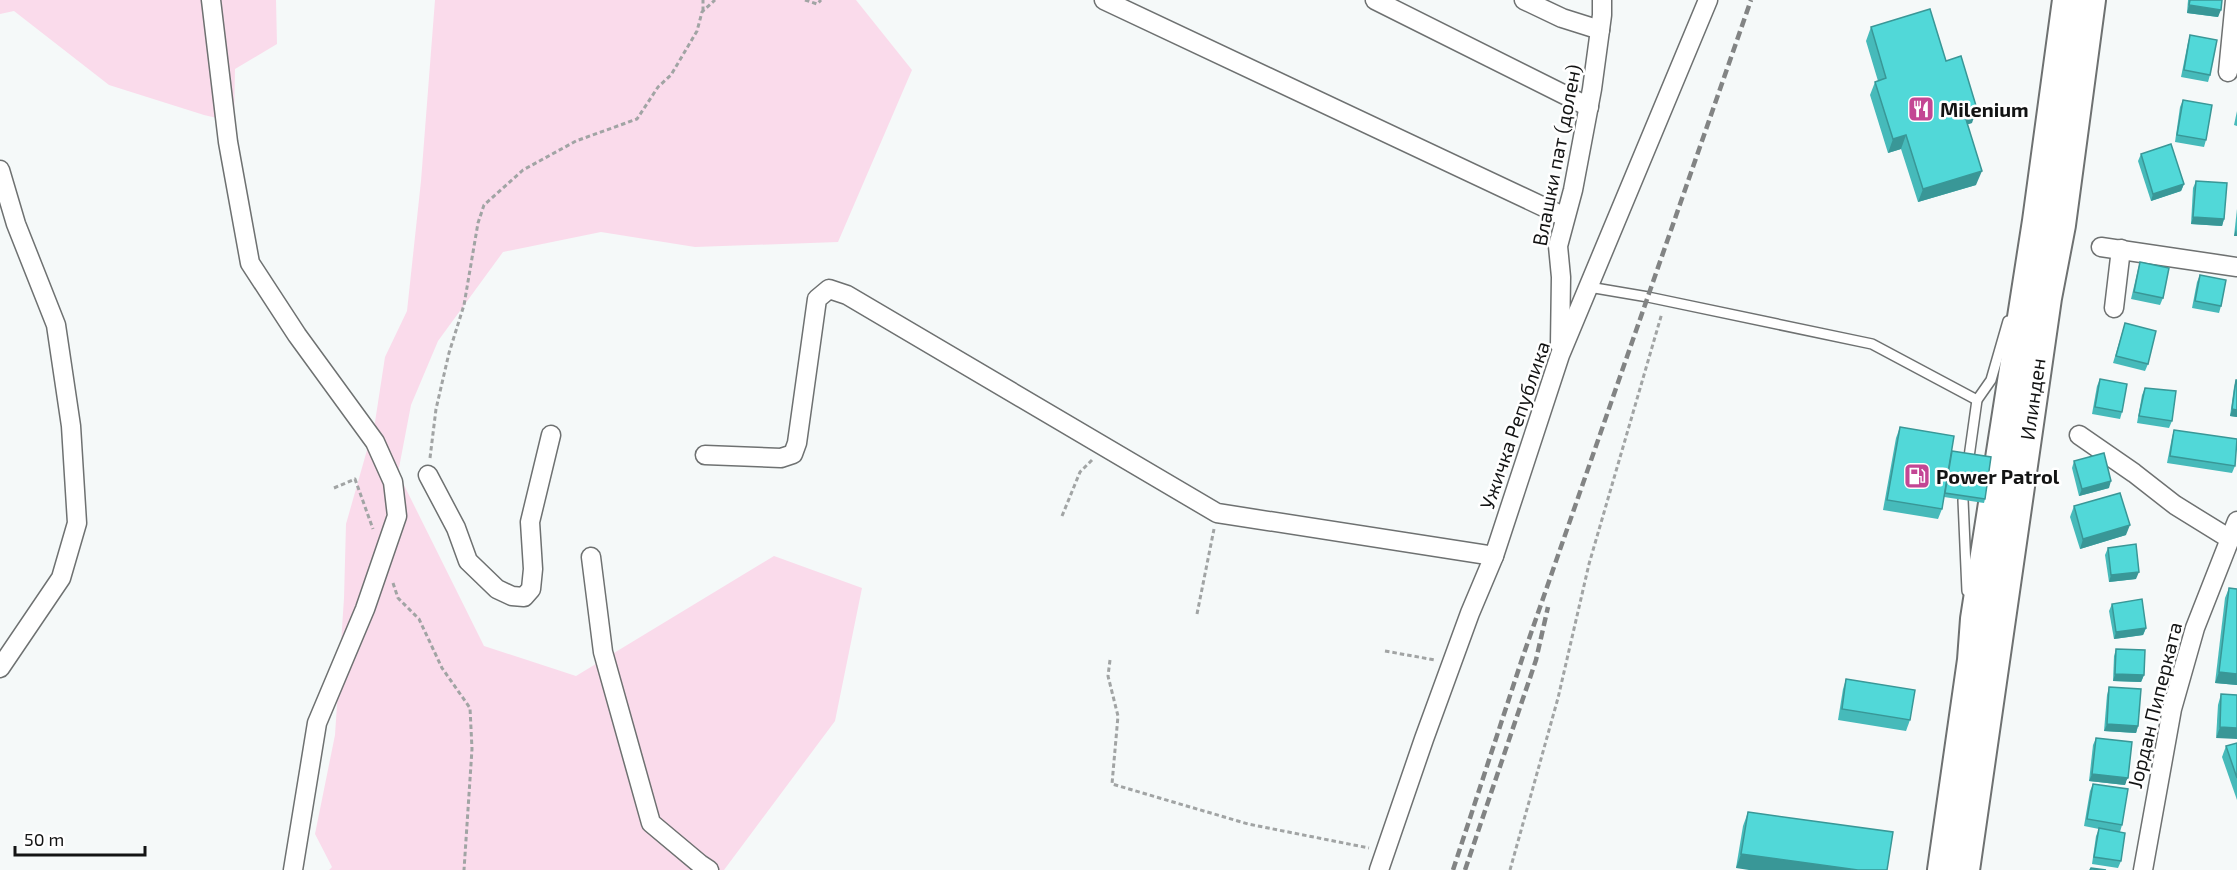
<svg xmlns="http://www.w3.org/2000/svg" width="2237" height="870" viewBox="0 0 2237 870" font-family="'Exo 2',sans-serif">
<rect width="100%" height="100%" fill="#f5f9f9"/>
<g fill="#fadbeb">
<polygon points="0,0 276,0 277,44 235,69 234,122 204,115 109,85 14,11 0,14"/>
<polygon points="435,0 856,0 912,70 838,242 695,247 601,232 503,252 438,341 411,405 398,473 484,646 576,676 774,556 862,588 835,721 724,870 329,870 332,867 315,834 335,735 344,598 346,524 375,422 385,357 407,311 421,181"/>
</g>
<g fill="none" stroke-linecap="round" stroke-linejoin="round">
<defs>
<g id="service">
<polyline points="1589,287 1648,297 1872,344 1977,400"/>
<polyline points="1969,457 1977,400 1991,380 2008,321"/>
<polyline points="1963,500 1967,591"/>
</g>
<g id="minor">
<polyline points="211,0 228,142 250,263 297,335 375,442 393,482 397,516 365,609 317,723 293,870"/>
<polyline points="1104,0 1565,217"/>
<polyline points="1375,0 1589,107"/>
<polyline points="1524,0 1562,18 1600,30"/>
<polyline points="2228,72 2235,0"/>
<polyline points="0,170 16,224 56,325 71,426 77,523 61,578 0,668"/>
<polyline points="2101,247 2237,267"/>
<polyline points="2114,308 2121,249"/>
<polyline points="1560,345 1561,277 1558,246 1573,190 1592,89 1602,15 1602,0"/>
<polyline points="2079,435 2134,473 2175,505 2230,539"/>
<polyline points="705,455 781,458 793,454 797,443 817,299 829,289 847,295 1217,513 1494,556"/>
<polyline points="428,475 456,528 468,561 497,589 512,596 524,597 531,589 533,569 530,522 551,435"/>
<polyline points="591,557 603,652 651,823 700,864 709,870"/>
<polyline points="1379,870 1424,739 1470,613 1494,556 1560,355 1708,0"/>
<polyline points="2143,870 2172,709 2195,628 2237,521"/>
</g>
<g id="primary">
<polyline points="1942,870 1972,660 1975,619 2037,221 2067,0"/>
<polyline points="1965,870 2047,298 2061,225 2091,0"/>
</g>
</defs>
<use href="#service" stroke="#6e7171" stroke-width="12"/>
<use href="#minor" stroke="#6e7171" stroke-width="21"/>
<use href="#primary" stroke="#6e7171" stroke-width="32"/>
<g stroke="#a1a4a4" stroke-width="3" stroke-dasharray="4.5 3" stroke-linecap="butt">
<polyline points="805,0 817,4 821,0"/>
<polyline points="703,11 703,0"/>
<polyline points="430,458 436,409 449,353 464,305 478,223 484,205 523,170 576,141 637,119 658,87 671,75 697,31 702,12 715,0"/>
<polyline points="334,488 355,479 373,529"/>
<polyline points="1062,516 1080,472 1092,460"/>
<polyline points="393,583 398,598 419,619 442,668 470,708 472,749 464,870"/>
<polyline points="1197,614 1214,529"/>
<polyline points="1385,651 1435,660"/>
<polyline points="1110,660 1108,676 1118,716 1112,784 1248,824 1369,848"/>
<polyline points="1510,870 1558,698 1589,564 1662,313"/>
</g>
<use href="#service" stroke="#fff" stroke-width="9"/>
<use href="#minor" stroke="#fff" stroke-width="18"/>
<use href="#primary" stroke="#fff" stroke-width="28"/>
<g stroke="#828484" stroke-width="4.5" stroke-dasharray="9 4.5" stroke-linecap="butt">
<polyline points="1453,870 1523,656 1751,0"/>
<polyline points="1465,870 1536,660 1548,607"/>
</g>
</g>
<g fill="#46baba">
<polygon points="2188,0 2222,0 2218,17 2187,13"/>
<polygon points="1871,27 1946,61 1972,123 1967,124 1976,185 1918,202 1901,149 1888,153 1870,95 1875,82 1878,81 1866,41"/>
<polygon points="2190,35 2210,75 2208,82 2181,77 2188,42"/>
<polygon points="2183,100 2206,140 2204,147 2175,142 2180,107"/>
<polygon points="2237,111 2237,126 2234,125"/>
<polygon points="2141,154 2184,184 2181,191 2151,201 2138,161"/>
<polygon points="2196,181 2224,219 2222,226 2191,224 2193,188"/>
<polygon points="2237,209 2237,236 2234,236"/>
<polygon points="2140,262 2163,298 2160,305 2131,299 2138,269"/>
<polygon points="2200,275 2221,306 2219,313 2192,308 2197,282"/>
<polygon points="2125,323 2148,364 2145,371 2113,363"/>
<polygon points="2100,379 2122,412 2120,419 2092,414 2097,386"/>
<polygon points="2236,380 2237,380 2237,417 2230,416 2234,387"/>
<polygon points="2145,388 2172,421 2169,428 2137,423 2142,395"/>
<polygon points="1900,427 1952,451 1985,499 1984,503 1944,497 1942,509 1938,519 1883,510 1896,438"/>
<polygon points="2174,430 2235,466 2232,473 2167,463 2172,437"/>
<polygon points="2074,461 2109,488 2079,496 2072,468"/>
<polygon points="2074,506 2126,535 2080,549 2070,517"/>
<polygon points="2108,548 2136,579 2109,582 2105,555"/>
<polygon points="2229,588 2237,589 2237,685 2215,683 2225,598"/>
<polygon points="2112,604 2146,628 2143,635 2114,639 2109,611"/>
<polygon points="2116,649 2144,675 2141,682 2113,681 2114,656"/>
<polygon points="1846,679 1910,720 1906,731 1838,720 1843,689"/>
<polygon points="2109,687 2138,726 2136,733 2104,731 2107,695"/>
<polygon points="2221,694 2237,695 2216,738 2218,705"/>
<polygon points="2096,738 2125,785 2089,781 2093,745"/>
<polygon points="2237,743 2237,800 2222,757 2226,746"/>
<polygon points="2093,784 2122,825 2120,832 2121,861 2118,868 2092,864 2096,836 2099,829 2084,826 2090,791"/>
<polygon points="1748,812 1887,870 1736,868 1743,826"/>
</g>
<g fill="#399797">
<polygon points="2189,5 2221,10 2218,17 2187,13"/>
<polygon points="1977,109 1972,123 1959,127 1964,113"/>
<polygon points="1906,135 1901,149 1888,153 1893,139"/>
<polygon points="1982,171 1976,185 1918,202 1923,189"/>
<polygon points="2184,184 2181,191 2151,201 2153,194"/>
<polygon points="2193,217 2224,219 2222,226 2191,224"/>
<polygon points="2236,229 2237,236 2234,236"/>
<polygon points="2232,409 2237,410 2237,417 2230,416"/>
<polygon points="2111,481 2109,488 2079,496 2082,489"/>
<polygon points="2130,525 2126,535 2080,549 2083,539"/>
<polygon points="2139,572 2136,579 2109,582 2111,575"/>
<polygon points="2146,628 2143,635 2114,639 2116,632"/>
<polygon points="2219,672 2237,674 2237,685 2215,683"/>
<polygon points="2115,674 2144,675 2141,682 2113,681"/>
<polygon points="2107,724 2138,726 2136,733 2104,731"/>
<polygon points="2220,727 2237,728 2237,739 2216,738"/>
<polygon points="2092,774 2128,778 2125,785 2089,781"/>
<polygon points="1741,854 1858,870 1749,870 1736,868"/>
</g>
<g fill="#51d8d8" stroke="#399797" stroke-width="1.5">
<polygon points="2190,0 2222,0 2221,10 2189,5"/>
<polygon points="1930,9 1946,61 1961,56 1977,109 1964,113 1982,171 1923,189 1906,135 1893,139 1875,82 1886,78 1871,27"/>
<polygon points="2190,35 2217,40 2210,75 2184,70"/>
<polygon points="2183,100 2212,105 2206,140 2177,135"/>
<polygon points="2171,144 2184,184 2153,194 2141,154"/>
<polygon points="2196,181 2227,183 2224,219 2193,217"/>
<polygon points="2140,262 2169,268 2163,298 2134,292"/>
<polygon points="2200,275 2226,280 2221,306 2195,301"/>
<polygon points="2125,323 2156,331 2148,364 2116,356"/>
<polygon points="2100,379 2127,384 2122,412 2095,407"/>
<polygon points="2236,380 2237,380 2237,410 2232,409"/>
<polygon points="2145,388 2176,391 2172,421 2139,416"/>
<polygon points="1900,427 1954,436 1942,509 1887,500"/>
<polygon points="2174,430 2237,439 2235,466 2170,456"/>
<polygon points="1952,451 1991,457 1985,499 1945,493"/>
<polygon points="2104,453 2111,481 2082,489 2074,461"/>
<polygon points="2120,493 2130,525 2083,539 2074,506"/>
<polygon points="2136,544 2139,572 2111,575 2108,548"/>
<polygon points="2229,588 2237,589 2237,674 2219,672"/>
<polygon points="2142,599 2146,628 2116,632 2112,604"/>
<polygon points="2116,649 2145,650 2144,675 2115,674"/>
<polygon points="1846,679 1915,690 1910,720 1842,709"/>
<polygon points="2109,687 2141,689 2138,726 2107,724"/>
<polygon points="2221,694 2237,695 2237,728 2220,727"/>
<polygon points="2096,738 2132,742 2128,778 2092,774"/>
<polygon points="2237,743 2237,778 2226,746"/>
<polygon points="2093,784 2128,789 2122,825 2087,819"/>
<polygon points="1748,812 1893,832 1887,870 1858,870 1741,854"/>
<polygon points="2099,828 2125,833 2121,861 2094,857"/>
<polygon points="2091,868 2106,870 2090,870"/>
</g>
<defs>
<symbol id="restaurant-square" viewBox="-11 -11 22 22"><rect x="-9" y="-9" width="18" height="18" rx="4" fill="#c34694" stroke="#fff"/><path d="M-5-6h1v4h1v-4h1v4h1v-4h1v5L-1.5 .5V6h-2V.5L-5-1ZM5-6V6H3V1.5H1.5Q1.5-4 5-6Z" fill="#fff"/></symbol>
<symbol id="fuel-square" viewBox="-11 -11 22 22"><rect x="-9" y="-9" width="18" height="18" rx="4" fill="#c34694" stroke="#fff"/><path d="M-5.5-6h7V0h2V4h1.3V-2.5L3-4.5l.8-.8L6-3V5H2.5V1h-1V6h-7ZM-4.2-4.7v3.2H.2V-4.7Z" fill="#fff"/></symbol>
</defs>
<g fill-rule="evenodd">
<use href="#restaurant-square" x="1906" y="94" width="30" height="30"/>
<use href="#fuel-square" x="1902" y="461" width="30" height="30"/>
</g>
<g text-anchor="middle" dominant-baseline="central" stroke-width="5" stroke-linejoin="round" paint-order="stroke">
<g font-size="20" font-weight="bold" fill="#131414" stroke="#fff" text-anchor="start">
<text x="1940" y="109">Milenium</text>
<text x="1936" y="476">Power Patrol</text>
</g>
<g font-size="20" fill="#131414" stroke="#fff">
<text transform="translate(1556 155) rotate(-79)">Влашки пат (долен)</text>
<text transform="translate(2032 399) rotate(-82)">Илинден</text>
<text transform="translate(1514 425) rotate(-71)">Ужичка Република</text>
<text transform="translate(2154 705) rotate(-76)">Јордан Пиперката</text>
</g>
</g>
<path d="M15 846v9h130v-9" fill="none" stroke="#131414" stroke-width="3"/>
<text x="24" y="846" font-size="18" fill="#131414" stroke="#ffffff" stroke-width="4.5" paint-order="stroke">50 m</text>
</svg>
